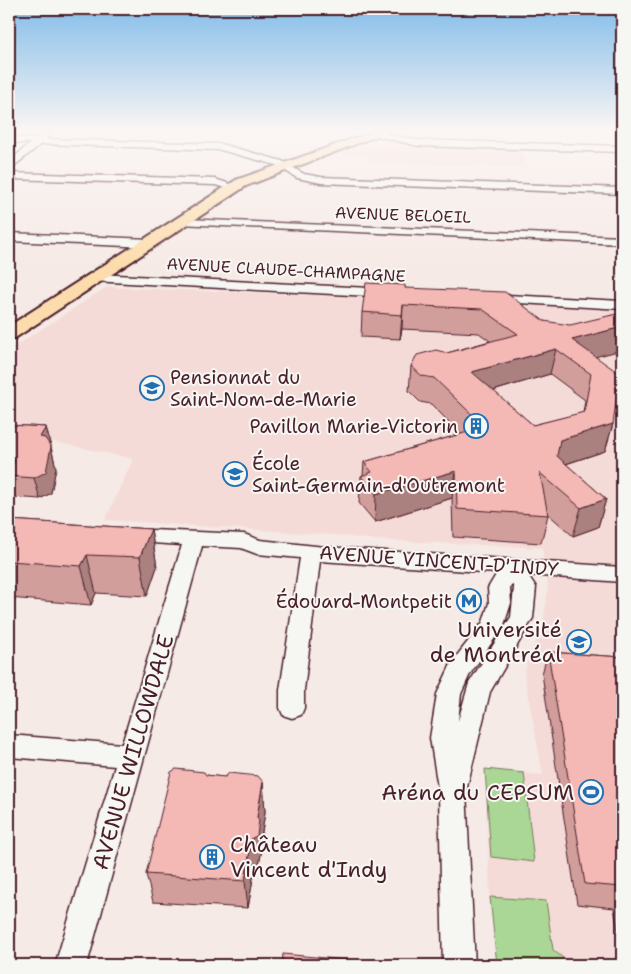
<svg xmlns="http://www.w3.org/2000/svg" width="631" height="974" viewBox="0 0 631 974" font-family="'Shantell Sans',sans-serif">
<rect width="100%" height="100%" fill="#f6eae6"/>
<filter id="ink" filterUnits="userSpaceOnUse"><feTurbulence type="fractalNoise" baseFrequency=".02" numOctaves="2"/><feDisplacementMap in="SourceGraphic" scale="10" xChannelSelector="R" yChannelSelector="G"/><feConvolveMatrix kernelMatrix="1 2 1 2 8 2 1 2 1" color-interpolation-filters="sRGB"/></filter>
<g filter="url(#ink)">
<g fill="#f5dbd7">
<polygon points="383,138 417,145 520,146 527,167 369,162 369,155 336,155"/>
<polygon points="107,287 622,307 622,965 497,965 490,897 485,769 543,775 524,674 529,655 542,629 548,589 542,548 376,540 334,535 105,520 133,459 9,432 9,350"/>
</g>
<g fill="#aad795" stroke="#7a7b60">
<polygon points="485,769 524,773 534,862 491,857"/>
<polygon points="490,897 546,901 553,950 572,965 497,965"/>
</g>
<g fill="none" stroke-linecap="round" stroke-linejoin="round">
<defs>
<g id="minor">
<polygon points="373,131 418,140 622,146 622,152 418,146 373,135"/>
<polygon points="44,133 48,136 46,139 221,144 282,161 304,174 321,177 622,188 622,194 321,183 297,178 276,165 221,150 41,144 9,170 9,162 30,143 9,143 9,137 36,138"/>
<polygon points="9,173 215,179 239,187 234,190 215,185 9,179"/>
<polygon points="183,219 622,237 622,244 179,224 177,222"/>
<polygon points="9,233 150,239 156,243 150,247 9,241"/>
<polygon points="97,274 389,289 396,293 389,297 92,281 91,278"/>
<polygon points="489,294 622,301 622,309 484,301 482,298 484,295"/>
<path d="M128,529L244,534L260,540L325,547L622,567V582L528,575L536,587L533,618L490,692L466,791L475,965H443L439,794L430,738L437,694L452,662L483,622L489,603L488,588L497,573L320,561L304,690V708L301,715L292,718L283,715L280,708V690L300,558L257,554L241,548L202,546L87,965H55L115,766L9,757V735L122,744L182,545L121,541L118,536L121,531ZM512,584L514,588L511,617L469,683L458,721L461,694L470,674L504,625L511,603L510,588Z"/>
</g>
<polygon id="major" points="375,131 390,131 246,186 15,338 9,339 9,326 236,180"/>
</defs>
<use href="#minor" stroke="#4a1f2b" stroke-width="3"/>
<use href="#major" stroke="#4a1f2b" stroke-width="4"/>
<use href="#minor" fill="#f6f6f2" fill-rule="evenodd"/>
<use href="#major" fill="#fcdcac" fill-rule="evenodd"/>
</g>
<g fill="#d29e9c" stroke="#4a1f2b" fill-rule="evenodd">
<path d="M405,288L544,321L596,357L613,424L605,451L566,464L606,499L598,527L573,536L547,513L548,515L541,543L453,537L452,498L375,522L359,503L361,476L363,475L364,462L461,434L431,404L420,402L409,391L411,366L447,353L490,341L479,333L402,329L400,339L361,337L362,312ZM550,374L585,400L583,413L533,425L493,391Z"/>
<polygon points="9,425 46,427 56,468 51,493 40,499 12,497 9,487"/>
<polygon points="9,520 151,529 157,567 147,596 96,593 91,605 9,598"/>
<polygon points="548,652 622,657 622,954 614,908 577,904 542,674"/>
<polygon points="206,775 263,782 265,812 261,838 262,849 259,865 255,867 248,908 153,902 146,874"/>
</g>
<g fill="#ab817f" stroke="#4a1f2b">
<polygon points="403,305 402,329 400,339 402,315"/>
<polygon points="622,327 622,350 575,362 572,340"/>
<polygon points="556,349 550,374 469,398 472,372"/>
<polygon points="613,424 605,451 553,468 560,440"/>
<polygon points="46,427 56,468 51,493 40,499 34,478 40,437"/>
<polygon points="456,471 452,498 375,522 376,494"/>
<polygon points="606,499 598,527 573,536 581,508"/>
<polygon points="151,529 157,567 147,596 140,557"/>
<polygon points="87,555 96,593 91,605 81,566"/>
<polygon points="263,782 265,812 261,838 262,849 259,865 255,867 248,908 245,881 252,838 257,817"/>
</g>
<g fill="#f4b8b5" stroke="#4a1f2b" fill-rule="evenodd">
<path d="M366,283L405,285V288L505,292L544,321L570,325L621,313L622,314V327L572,340L620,374L613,424L560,440L557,456L606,499L581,508L540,473L548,515L457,509L456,471L376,494L361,476L372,472L364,462L485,427L434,378L422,376L411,366L417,355L436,350L447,353L518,334L482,309L403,305L402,315L362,312ZM556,349L591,374L584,412L533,425L472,372Z"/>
<polygon points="9,425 46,427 40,437 45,438 51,447 46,472 34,478 9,476 9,471 15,461 9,457"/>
<polygon points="9,520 151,529 140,557 87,555 81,566 9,561"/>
<polygon points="548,652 622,657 622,887 585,884"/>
<polygon points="176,769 204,772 206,775 225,777 229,773 258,776 263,782 257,817 259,820 257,836 252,838 245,881 146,874 171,772"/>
<polygon points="283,954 389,964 389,965 282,965"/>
</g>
</g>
<linearGradient id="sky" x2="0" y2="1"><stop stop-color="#82bce9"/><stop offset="0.49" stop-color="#fbf6f4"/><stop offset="1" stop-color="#fbf6f4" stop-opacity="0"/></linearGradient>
<rect width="631" height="267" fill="url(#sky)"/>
<defs>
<symbol id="school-ring" viewBox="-11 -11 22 22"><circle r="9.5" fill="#f6f6f2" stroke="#1f6fb2" stroke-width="1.5"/><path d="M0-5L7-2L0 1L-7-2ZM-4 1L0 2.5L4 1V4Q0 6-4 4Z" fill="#1f6fb2"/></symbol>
<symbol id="building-ring" viewBox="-11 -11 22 22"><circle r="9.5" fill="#f6f6f2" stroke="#1f6fb2" stroke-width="1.5"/><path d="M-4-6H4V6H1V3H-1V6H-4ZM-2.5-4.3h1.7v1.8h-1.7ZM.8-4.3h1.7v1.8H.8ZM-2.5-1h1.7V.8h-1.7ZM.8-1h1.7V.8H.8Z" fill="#1f6fb2"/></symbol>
<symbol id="metro-ring" viewBox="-11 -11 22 22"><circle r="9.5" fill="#f6f6f2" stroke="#1f6fb2" stroke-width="1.5"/><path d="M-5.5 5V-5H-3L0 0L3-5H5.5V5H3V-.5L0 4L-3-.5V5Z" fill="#1f6fb2"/></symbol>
<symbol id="university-ring" viewBox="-11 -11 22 22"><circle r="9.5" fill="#f6f6f2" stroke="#1f6fb2" stroke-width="1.5"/><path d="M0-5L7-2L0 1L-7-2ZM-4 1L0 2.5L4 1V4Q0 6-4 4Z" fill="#1f6fb2"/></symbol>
<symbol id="stadium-ring" viewBox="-11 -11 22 22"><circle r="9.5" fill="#f6f6f2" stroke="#1f6fb2" stroke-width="1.5"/><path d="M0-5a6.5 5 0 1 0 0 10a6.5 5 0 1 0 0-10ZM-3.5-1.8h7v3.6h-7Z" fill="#1f6fb2"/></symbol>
</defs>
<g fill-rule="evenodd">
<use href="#school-ring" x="138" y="374" width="28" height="28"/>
<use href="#building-ring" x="462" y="412" width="28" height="28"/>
<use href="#school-ring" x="221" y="460" width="28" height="28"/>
<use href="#metro-ring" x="455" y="587" width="28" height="28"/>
<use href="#university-ring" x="565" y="628" width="28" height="28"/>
<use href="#stadium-ring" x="577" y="778" width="28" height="28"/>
<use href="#building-ring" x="198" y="843" width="28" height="28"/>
</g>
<g text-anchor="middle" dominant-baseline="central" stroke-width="4" stroke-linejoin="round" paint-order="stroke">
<g font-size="16" fill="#4a1f2b" stroke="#f6f6f2">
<text transform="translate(403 215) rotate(2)">AVENUE BELOEIL</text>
<text transform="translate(286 270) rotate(3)">AVENUE CLAUDE-CHAMPAGNE</text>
</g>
<g font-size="19" fill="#4a1f2b" stroke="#f6f6f2" text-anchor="start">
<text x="170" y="377">Pensionnat du<tspan x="170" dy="22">Saint-Nom-de-Marie</tspan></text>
<text x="458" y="426" text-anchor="end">Pavillon Marie-Victorin</text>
<text x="252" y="463">École<tspan x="252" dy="22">Saint-Germain-d'Outremont</tspan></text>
<text x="452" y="601" text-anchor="end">Édouard-Montpetit</text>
</g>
<g font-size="19" fill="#4a1f2b" stroke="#f6f6f2">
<text transform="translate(439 561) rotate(4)">AVENUE VINCENT-D'INDY</text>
</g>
<g font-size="22" fill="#4a1f2b" stroke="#f6f6f2" text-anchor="end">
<text x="562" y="629">Université<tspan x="562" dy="25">de Montréal</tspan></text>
<text x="574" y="792">Aréna du CEPSUM</text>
<text x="230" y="844" text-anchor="start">Château<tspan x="230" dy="25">Vincent d'Indy</tspan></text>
</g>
<g font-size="22" fill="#4a1f2b" stroke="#f6f6f2">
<text transform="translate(133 752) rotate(-74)">AVENUE WILLOWDALE</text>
</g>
</g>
<rect width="631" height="974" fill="none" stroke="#f6f6f2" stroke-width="30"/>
<rect x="15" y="15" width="601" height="944" fill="none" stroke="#4a1f2b" stroke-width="2" filter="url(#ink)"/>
</svg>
